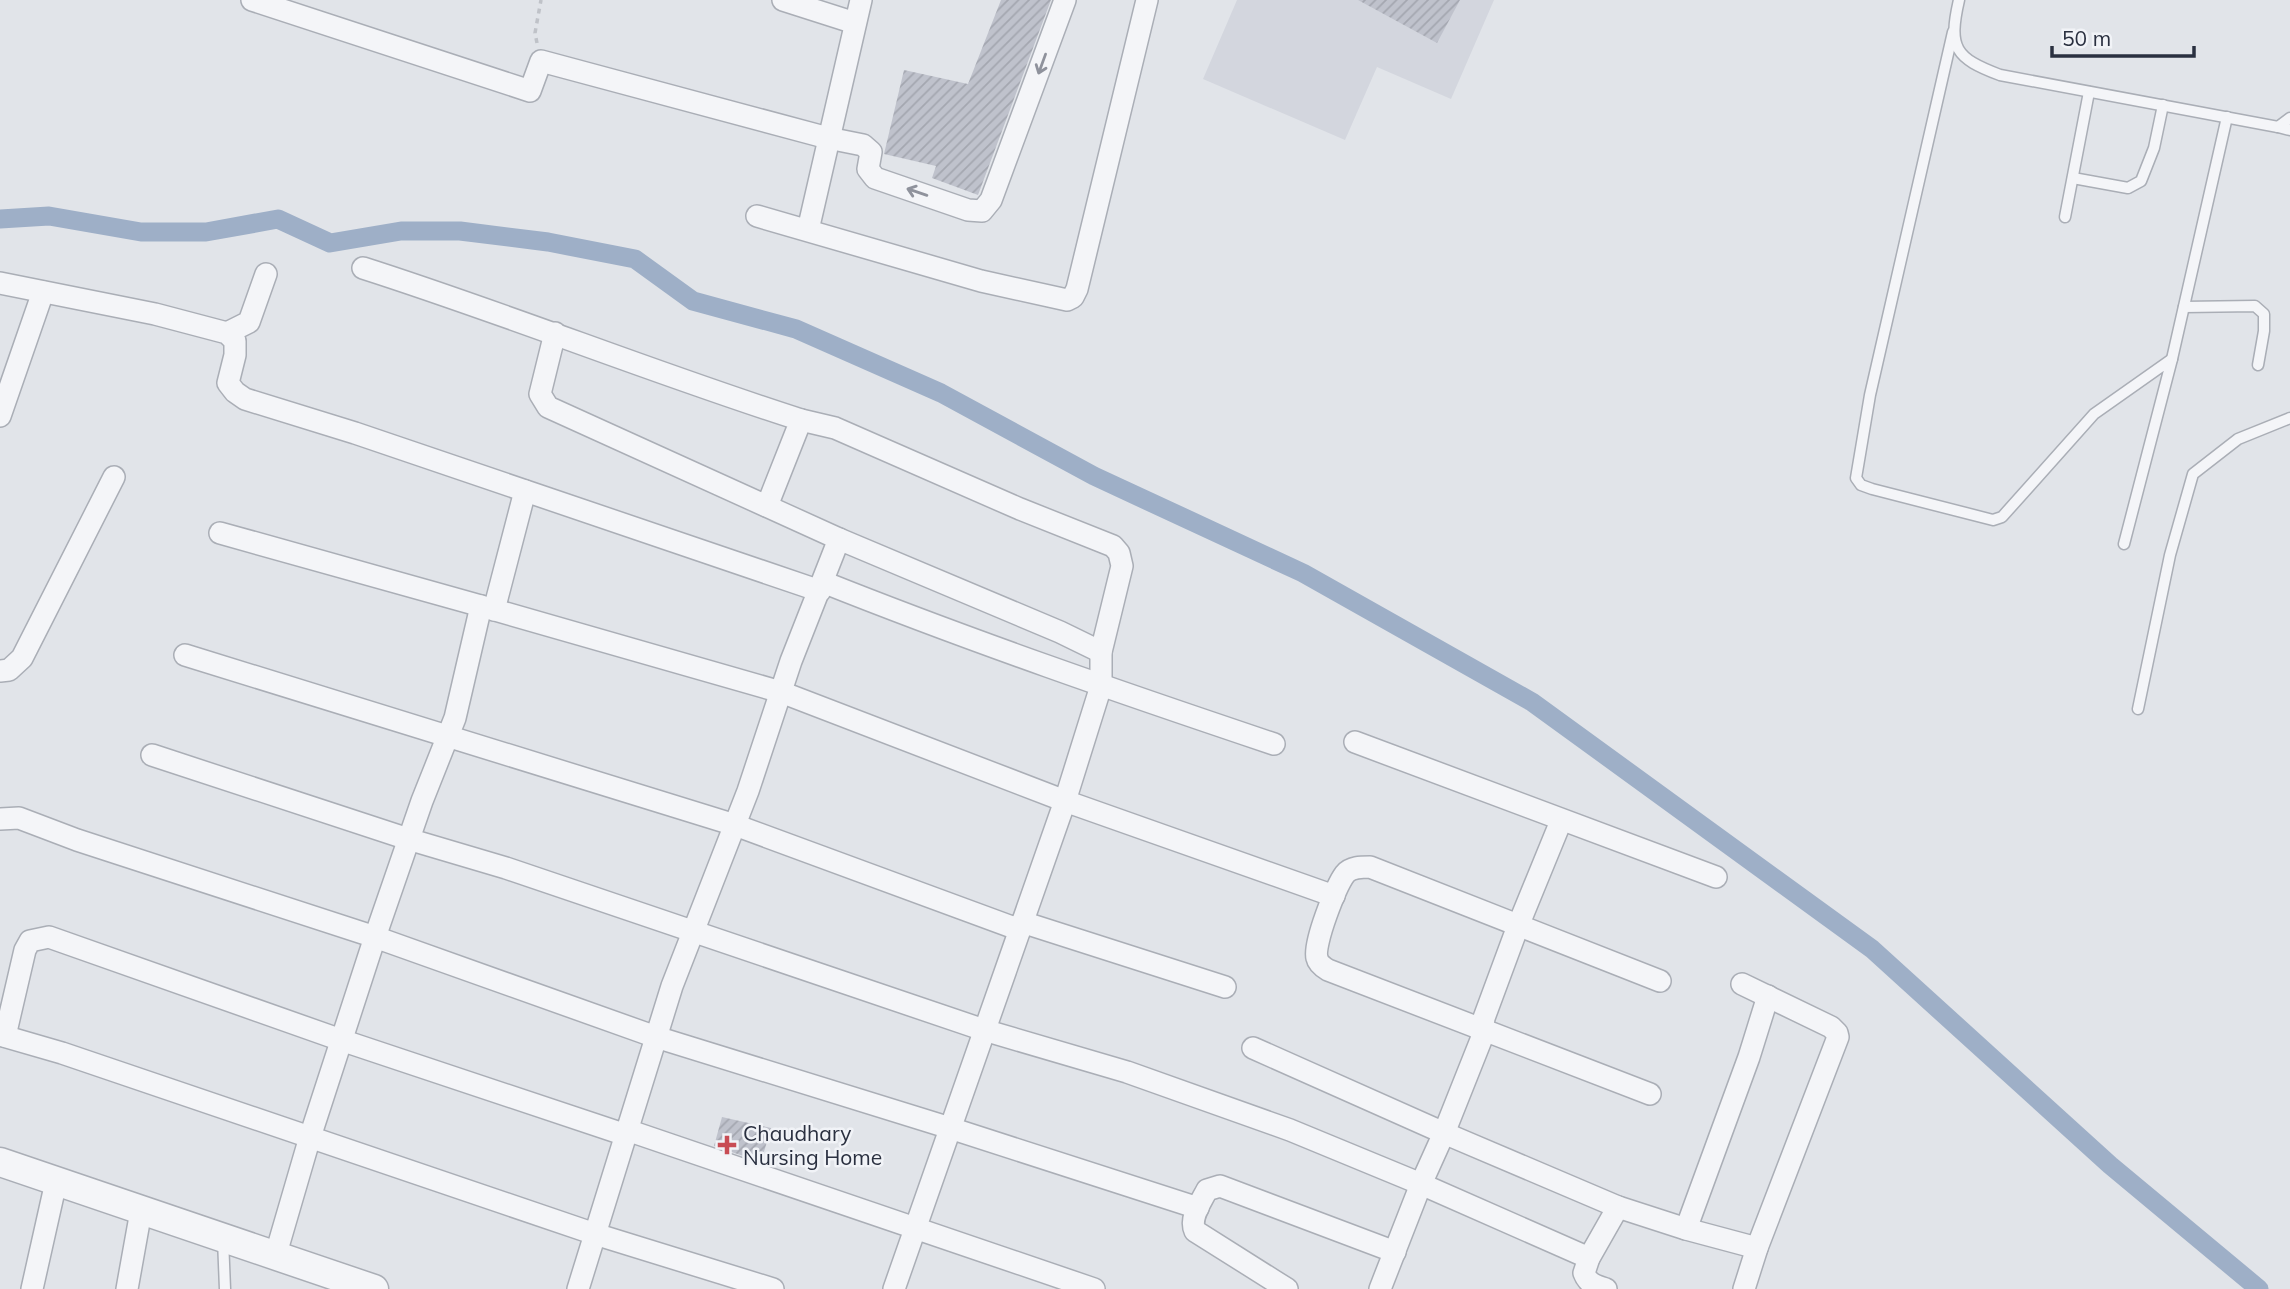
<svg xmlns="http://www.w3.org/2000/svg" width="2290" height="1289" viewBox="0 0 2290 1289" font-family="Mulish,sans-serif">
<defs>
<pattern id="building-hatch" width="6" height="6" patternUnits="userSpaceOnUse" patternTransform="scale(1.75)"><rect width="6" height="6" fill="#bfc2cc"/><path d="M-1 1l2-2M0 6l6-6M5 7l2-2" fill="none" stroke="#a4a7b0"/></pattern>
</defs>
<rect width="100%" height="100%" fill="#e1e4e9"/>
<polygon fill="#d3d6de" points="1237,0 1494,0 1451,99 1377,67 1345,140 1203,79"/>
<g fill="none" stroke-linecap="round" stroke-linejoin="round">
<polyline stroke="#9eafc7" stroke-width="19" points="0,219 49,216 141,232 206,232 278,219 330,243 401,231 460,231 548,242 635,259 693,301 796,329 941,393 1094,476 1303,573 1532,702 1872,949 2110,1165 2259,1289"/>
</g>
<g fill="url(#building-hatch)">
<polygon points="1001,0 1051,0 978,195 932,178 936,166 884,154 904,70 968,84"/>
<polygon points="1358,0 1460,0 1437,43"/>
<polygon points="722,1117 771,1128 761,1162 714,1146"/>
</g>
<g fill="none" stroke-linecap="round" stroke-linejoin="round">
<defs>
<g id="service">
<path d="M1959,0C1948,48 1955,58 2000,75L2278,127"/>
<polyline points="1953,32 1870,395 1856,478 1861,485 1872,489 1993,520 2002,517 2094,414 2172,359 2124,544"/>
<polyline points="2290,118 2278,127 2290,130"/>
<polyline points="2073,178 2128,188 2141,181 2154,148 2163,105"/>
<polyline points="2065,217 2089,92"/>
<polyline points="2184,307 2255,306 2264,314 2264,331 2258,365"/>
<polyline points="2172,359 2227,117"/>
<polyline points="2138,709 2170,555 2193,474 2238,439 2290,418"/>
<polyline points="223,1239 225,1289"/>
</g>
<g id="minor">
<polyline points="252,0 530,91 541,61 828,138 863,145 871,152 868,169 875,178 968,210 982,211 991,200 1065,0"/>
<polyline points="783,0 855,23"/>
<polyline points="757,216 981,281 1067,300 1073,297 1077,289 1147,0"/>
<polyline points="808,230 861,0"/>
<path d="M363,268C510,315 654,373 801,420L767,506"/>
<polyline points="0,283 155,314 227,333 235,341 235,355 228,383 235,392 245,399 355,433 820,591"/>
<polyline points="227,333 249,322 266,274"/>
<polyline points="555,333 540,394 548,407 839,539 1060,632 1101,652"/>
<polyline points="0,416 43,292"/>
<polyline points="801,420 835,428 1020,509 1113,546 1119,553 1122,566 1101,652 1101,686 1065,801 894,1289"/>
<polyline points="220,533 481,606"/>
<path d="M823,582C971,641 1122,693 1274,744"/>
<polyline points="494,610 525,491"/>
<polyline points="185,655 735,825 1020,930"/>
<polyline points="0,671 9,670 22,658 114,477"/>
<polyline points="1355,742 1716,877"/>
<polyline points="152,755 408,839 506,868 984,1030 1127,1072 1290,1130 1421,1184 1589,1258"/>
<polyline points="0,819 19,818 77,840 375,937 656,1037 950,1128 1198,1208"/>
<polyline points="1022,922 1225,987"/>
<polyline points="1742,984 1831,1027 1837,1033 1838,1037 1757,1248 1744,1289"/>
<polyline points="0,1035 62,1053 595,1234 773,1289"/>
<polyline points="5,1036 25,950 30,941 49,937 341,1040 626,1135"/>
<polyline points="1253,1048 1444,1133 1481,1040 1484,1018 1518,926 1561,821"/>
<path d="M1650,1094L1328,970C1323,967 1318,963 1317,958C1313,944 1336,886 1345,874C1351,867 1361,867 1370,867L1660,981"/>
<polyline points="627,1130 1094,1289"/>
<polyline points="1686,1229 1749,1057 1768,996"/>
<polyline points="275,1257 310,1137 375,937 422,801 455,718 481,606 781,692 1065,801 1334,896"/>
<polyline points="32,1289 56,1182"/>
<polyline points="127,1289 141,1211"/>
<polyline points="578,1289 672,986 748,791 791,661 839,539"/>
<path d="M1287,1289L1195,1231C1189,1218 1201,1202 1207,1190L1220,1186L1395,1252"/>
<polyline points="1380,1289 1421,1184 1444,1133 1618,1207 1686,1229 1757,1248"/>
<path d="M1606,1289C1596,1286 1588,1284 1584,1273L1589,1258L1618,1207"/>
</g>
<polyline id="tertiary" points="0,1162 374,1289"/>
</defs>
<use href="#service" stroke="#aaaeb6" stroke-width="13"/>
<use href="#minor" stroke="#aaaeb6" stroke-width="24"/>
<use href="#tertiary" stroke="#aaaeb6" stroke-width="31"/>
<polyline stroke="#bfc2c8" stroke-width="3.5" stroke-dasharray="5 5" stroke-linecap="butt" points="537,43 535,33 541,0"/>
<use href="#service" stroke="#f4f5f8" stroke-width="10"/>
<use href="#minor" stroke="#f4f5f8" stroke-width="21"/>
<use href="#tertiary" stroke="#f4f5f8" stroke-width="28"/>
</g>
<defs><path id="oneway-shaft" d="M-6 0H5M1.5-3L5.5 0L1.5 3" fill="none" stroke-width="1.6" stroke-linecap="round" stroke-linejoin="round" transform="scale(1.75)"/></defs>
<g stroke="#8f929c">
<use href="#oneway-shaft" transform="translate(1042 64) rotate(110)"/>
<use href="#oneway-shaft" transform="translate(917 192) rotate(-161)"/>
</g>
<path fill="#c84c54" stroke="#f1f3f7" stroke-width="2.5" d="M723.5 1134.5h7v7h7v7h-7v7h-7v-7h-7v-7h7z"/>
<g text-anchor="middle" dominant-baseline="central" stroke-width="5" stroke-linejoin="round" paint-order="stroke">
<g font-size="21" fill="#2a3040" stroke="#f1f3f7" text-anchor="start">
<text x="743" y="1133">Chaudhary<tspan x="743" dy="24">Nursing Home</tspan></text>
</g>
</g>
<path d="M2052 46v10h142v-10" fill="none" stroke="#2a3040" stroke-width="3.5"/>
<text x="2062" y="46" font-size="21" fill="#2a3040" stroke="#f1f3f7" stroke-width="5" paint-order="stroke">50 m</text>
</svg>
